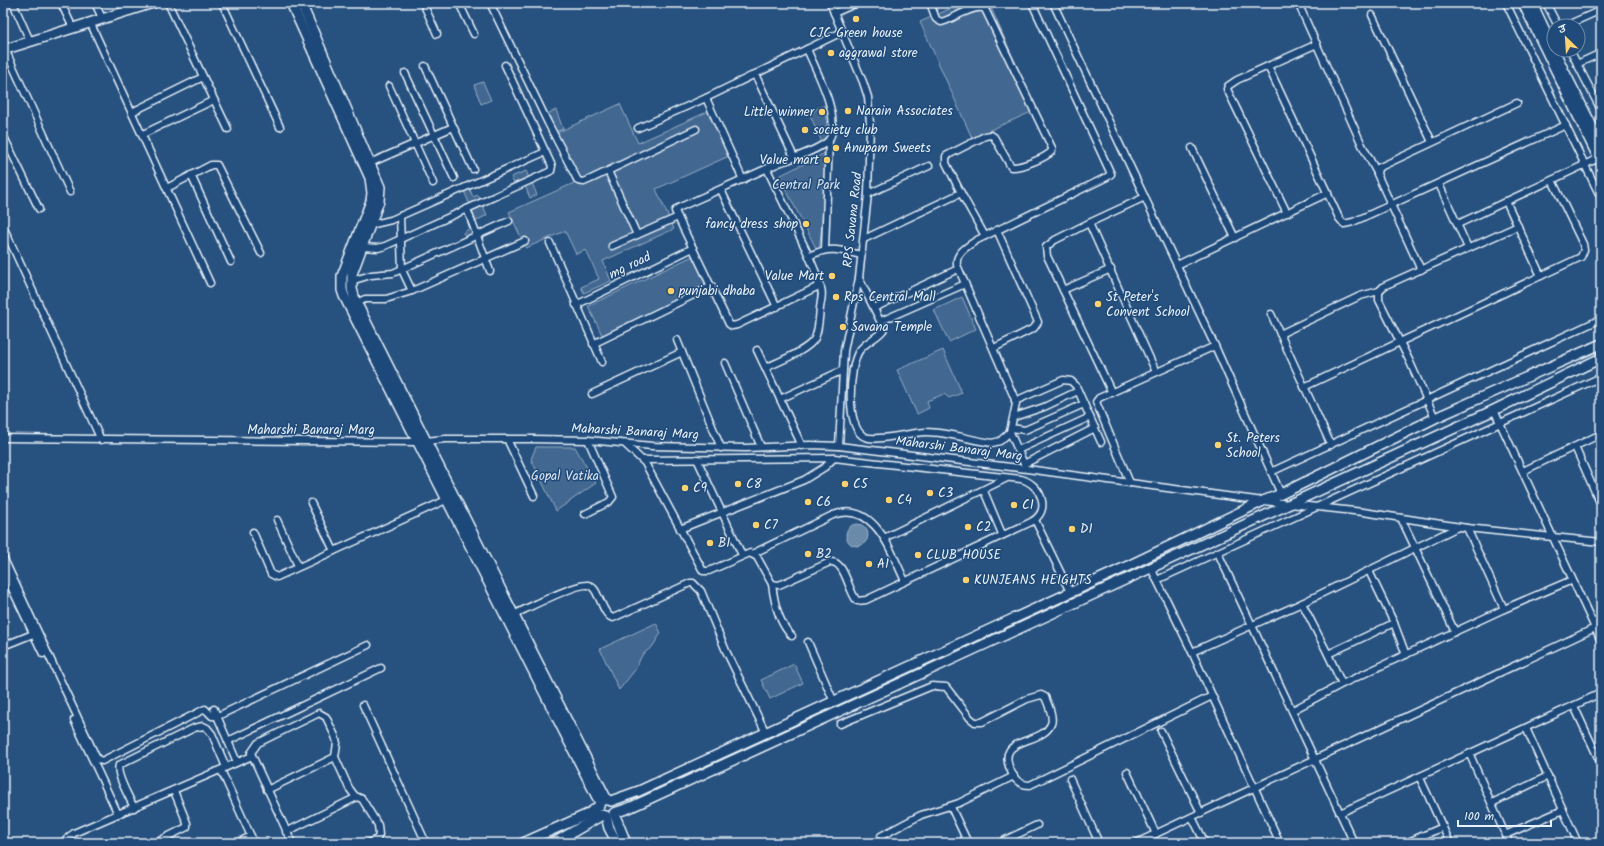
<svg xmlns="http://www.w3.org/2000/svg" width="1604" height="846" viewBox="0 0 1604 846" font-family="Kalam,'Playpen Sans Deva',sans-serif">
<rect width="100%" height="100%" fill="#27517f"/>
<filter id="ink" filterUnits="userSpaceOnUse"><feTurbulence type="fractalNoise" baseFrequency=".025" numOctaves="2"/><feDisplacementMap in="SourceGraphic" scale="8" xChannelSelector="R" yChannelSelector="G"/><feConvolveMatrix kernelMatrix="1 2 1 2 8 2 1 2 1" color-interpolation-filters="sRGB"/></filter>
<g filter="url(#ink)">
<g fill="#436891" stroke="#96acc4">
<polygon points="963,3 989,3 1036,110 972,138 920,22"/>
<polygon points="483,82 491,100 481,104 474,85"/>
<polygon points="620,104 638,143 709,111 729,156 656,189 674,229 603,261 611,281 584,293 581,287 599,279 586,250 576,254 565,231 526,248 509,212 574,183 552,135"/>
<polygon points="825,105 828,139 822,142 809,113"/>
<polygon points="556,110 563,129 555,132 547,114"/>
<polygon points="829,151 819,254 779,176"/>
<polygon points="526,171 531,182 516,188 511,177"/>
<polygon points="532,183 537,195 530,198 525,186"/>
<polygon points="468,185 473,197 478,195 482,204 471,208 463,188"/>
<polygon points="483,206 487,215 471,224 474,237 482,234 484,238 473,242 466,238 463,233 470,228 465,213"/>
<polygon points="695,255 709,287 603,337 588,306"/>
<polygon points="962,297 976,329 949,342 934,310"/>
<polygon points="943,350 962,393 949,398 944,394 927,401 929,408 917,414 897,370"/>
<polygon points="536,447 575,447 596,483 556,511 531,459"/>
<polygon points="656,623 661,633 653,646 642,655 635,670 619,690 600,649"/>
<polygon points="794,664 803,683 770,699 761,680"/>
</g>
<circle fill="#6b8aaa" stroke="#9db3c9" cx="857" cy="535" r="11"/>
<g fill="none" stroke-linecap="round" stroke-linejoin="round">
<defs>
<g id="street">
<polyline points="13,3 30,41"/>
<polyline points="61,3 73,28"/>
<polyline points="95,3 102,18"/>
<polyline points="168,3 228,129"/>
<polyline points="222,3 280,127"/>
<polyline points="423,3 437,34"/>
<polyline points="459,3 474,34"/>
<polyline points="490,3 548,123 578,181 584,182 593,178 696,129"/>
<polyline points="830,3 863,82 868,97 870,124 868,194 859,278 844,351 839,446"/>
<path d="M930,3L936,19L941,22C952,20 975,3 985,9L1052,148V151C1046,158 1020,168 1011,167L994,137L991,135L985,136L946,156V163L961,193"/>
<path d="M1032,3L1111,174L1107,177L977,240C968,246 955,253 957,265L1014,397L1016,404L1010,432L1024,464L1095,428"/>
<polyline points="1053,3 1215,346 1281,494"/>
<polyline points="1298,3 1362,145 1376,171"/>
<polyline points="1506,3 1601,198"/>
<polyline points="1546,3 1558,26"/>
<polyline points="834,13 857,3"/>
<polyline points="1372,15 1432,142"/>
<polyline points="90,22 210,283"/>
<polyline points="1565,26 1601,10"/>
<polyline points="5,49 70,192"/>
<polyline points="1570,50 1601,110"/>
<polyline points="1577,64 1601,53"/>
<polyline points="425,66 473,169"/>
<polyline points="1268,66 1339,218 1344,224 1353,222 1566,125"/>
<polyline points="405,73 454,178"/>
<polyline points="755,74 794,157"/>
<polyline points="389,86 433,183"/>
<polyline points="706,98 743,180"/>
<polyline points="132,112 203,77"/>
<polyline points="638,128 706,98 842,32"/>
<polyline points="143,134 214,100"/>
<polyline points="3,135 39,209"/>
<polyline points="1192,148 1235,238"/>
<polyline points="370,163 453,127"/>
<path d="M767,169L809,256L818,278L817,287L737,325L732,326L729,324L675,211L678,208C712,193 746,178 779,163C793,158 819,150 829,140C842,117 816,71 807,49"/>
<polyline points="608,171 637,235"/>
<polyline points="191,175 231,262"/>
<polyline points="1439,184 1468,248"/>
<polyline points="167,188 211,165 217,165 261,253"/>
<polyline points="721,190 777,307"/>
<polyline points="868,194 929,166"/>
<polyline points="1506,201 1541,276"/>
<polyline points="467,209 490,271"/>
<polyline points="1287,213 1227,89 1228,86 1237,80 1317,44"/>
<polyline points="400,216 402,270 412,291"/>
<polyline points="1089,223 1156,372"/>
<polyline points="1458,224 1601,157"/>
<polyline points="370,225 391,220 545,152"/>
<polyline points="3,226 101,440"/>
<polyline points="864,239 961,193 985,236"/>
<polyline points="550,243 602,362"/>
<polyline points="612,246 678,217"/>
<polyline points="362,247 378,248 385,246 551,171 552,166 505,65"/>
<polyline points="825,249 829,140"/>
<path d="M809,256C830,246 840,250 861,255"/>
<polyline points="1177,265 1328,193"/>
<polyline points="1421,270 1377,174 1378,168 1517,103"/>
<path d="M859,278L884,329C878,338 866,341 859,351C849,367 845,428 865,437C878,442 911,432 926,432C948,432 971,440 992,443L1000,441L1010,432"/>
<polyline points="351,281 371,275 393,273 509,221"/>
<polyline points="1063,290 1111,269"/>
<polyline points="357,303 365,299 386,299 412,291 525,241"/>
<polyline points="576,305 693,248"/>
<polyline points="874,308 958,269"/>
<polyline points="1271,314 1331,445"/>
<polyline points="881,321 965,284"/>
<polyline points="1280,334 1360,296 1379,291"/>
<polyline points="677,340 721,448"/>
<polyline points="593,344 712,286"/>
<polyline points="994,348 1034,328 1038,322 997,230"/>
<polyline points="757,350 802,446"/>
<polyline points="725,363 761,447"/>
<path d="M765,368C778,362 809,350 815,338C819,329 819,317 820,308C821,300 824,291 819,284"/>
<polyline points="1304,387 1581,257 1584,250 1583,244 1552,180"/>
<polyline points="1112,393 1047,256 1046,247 1055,240 1089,223 1145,197"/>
<polyline points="592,394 682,352"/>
<polyline points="780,399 843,370"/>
<polyline points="1015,401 1063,380 1071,381 1076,386 1101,442"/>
<polyline points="1494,410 1601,641"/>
<polyline points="1014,417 1044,407 1078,391"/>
<polyline points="1435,418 1409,360 1379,300 1379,291 1384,286 1518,226"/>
<polyline points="1011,428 1025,430 1084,404"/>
<polyline points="3,438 416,442 445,439 532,439 588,440 652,446 746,448 810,445 839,446 1027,469 1263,501 1363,512 1467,528 1601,542"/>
<polyline points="507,439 534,496"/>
<path d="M625,444L645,463L703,571H709L750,553L757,557L772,584L779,585L830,562C845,560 848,591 857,601L866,600L1031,522C1052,511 1041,484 1021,479L834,458L643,460"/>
<polyline points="1575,447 1601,505"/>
<polyline points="1018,450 1090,417"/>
<polyline points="697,459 742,555"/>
<polyline points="1523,471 1601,434"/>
<polyline points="1271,472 1601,319"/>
<polyline points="1130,483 1096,402 1099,398 1215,346"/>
<polyline points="1594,488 1601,485"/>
<polyline points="984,491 1002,534"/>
<polyline points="311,503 334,551"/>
<polyline points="585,514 609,502 613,497 588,440"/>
<polyline points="1401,518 1455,632"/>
<polyline points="277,520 298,566"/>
<polyline points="1035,520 1070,592"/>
<polyline points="1467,528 1504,609"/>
<polyline points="680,529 804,480 825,467 834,458"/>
<polyline points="253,532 271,574 277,577 446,500"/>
<polyline points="884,538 1007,478"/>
<polyline points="1218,553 1354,843"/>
<path d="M752,554L833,515C875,500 891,552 905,581"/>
<polyline points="3,557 97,759 102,761 205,709 212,716 218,716 368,645"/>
<polyline points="1151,568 1192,652 1280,843"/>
<polyline points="3,570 43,654"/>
<polyline points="1369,571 1394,623 1328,654 1342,684 1504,609 1572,580"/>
<polyline points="1157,580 1601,377"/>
<path d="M772,584C774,601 779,624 792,636"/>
<polyline points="1302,603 1328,654"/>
<path d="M513,615C526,609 576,583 588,585C593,586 596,591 598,596C602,603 605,616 613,618L690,583H693L701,591L726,651L766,733"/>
<polyline points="1394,623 1406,655"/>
<polyline points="1593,623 1601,619"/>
<polyline points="808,642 834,702"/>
<polyline points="3,646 33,634"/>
<polyline points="1192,652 1302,603 1458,527"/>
<polyline points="363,705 426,843"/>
<polyline points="1574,706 1601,764"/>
<polyline points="214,709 237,762"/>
<polyline points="1293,710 1342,684"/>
<polyline points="74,720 118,814"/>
<path d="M840,724L932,686L946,687L970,718L975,722H982L1027,699L1041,695L1045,697C1048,704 1054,717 1051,724C1042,747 989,734 1014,777C1018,783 1023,785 1030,785L1212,696"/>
<polyline points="1526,728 1578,843"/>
<polyline points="1161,731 1201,813"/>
<polyline points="228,741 381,668"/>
<polyline points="1470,755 1509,843"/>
<polyline points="221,770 254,843"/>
<polyline points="1127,772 1156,834"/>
<polyline points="1420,778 1450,843"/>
<polyline points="1070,779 1099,843"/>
<polyline points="267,790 335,757"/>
<polyline points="1492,803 1548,776"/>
<polyline points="951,807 968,843"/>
<path d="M134,808C130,798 115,774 119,765L194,728L203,726L207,728L212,734L226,767"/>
<polyline points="1340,813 1601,693"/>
<polyline points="1192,817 1205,843"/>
<polyline points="286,832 357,797"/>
<polyline points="1505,835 1563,810"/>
<polyline points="881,836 921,815 959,803 1014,776"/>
<polyline points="64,843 66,839 74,833 252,756"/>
<polyline points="155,843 187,827 187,823 174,791"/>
<polyline points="237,843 251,836"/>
<polyline points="292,843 251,753 258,743 319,713 326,717 335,736 337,743 335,757 349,788 355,796 362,799 378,825 379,835 377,839 368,843"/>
<polyline points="999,843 1037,825"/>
<polyline points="1136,843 1595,628"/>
<polyline points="1406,843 1443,827"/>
</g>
<g id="secondary">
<polyline points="291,3 370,178 372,193 371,201 342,276 342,290 344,296 600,803"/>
<polyline points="301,3 380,187 379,201 352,274 352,289 355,300 607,800"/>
<polyline points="1523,3 1601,163"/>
<polyline points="1532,3 1563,69 1601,144"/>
<polyline points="3,50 153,3"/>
<polyline points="611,801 639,791 1128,566 1263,501 1281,494 1435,418 1601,344"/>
<polyline points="606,816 609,828 617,843"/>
<polyline points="523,843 588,814 599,806"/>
<polyline points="554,843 602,815"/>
<polyline points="626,843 614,813 629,808 1494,410 1601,358"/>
</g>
</defs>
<use href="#street" stroke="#e8f1f8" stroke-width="9"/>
<use href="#secondary" stroke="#e8f1f8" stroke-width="12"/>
<use href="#street" stroke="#1f4a7a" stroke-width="6"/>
<use href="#secondary" stroke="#1f4a7a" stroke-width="9"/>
</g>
</g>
<g fill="#ffd166" stroke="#1f4a7a" stroke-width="1.5">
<circle cx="856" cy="19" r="4"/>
<circle cx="831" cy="53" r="4"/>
<circle cx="848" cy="111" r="4"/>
<circle cx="822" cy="112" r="4"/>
<circle cx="805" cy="130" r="4"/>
<circle cx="836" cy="148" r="4"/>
<circle cx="827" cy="160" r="4"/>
<circle cx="806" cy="224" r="4"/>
<circle cx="832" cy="276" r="4"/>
<circle cx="671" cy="291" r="4"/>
<circle cx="836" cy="297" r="4"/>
<circle cx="1098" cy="304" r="4"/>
<circle cx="843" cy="327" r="4"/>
<circle cx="1218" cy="445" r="4"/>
<circle cx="738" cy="484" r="4"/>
<circle cx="845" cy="484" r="4"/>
<circle cx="685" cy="488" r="4"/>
<circle cx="930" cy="493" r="4"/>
<circle cx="889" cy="500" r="4"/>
<circle cx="808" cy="502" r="4"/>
<circle cx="1014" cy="505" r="4"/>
<circle cx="756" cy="525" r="4"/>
<circle cx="968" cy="527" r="4"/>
<circle cx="1072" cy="529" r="4"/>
<circle cx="710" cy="543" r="4"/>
<circle cx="808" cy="554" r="4"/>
<circle cx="918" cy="555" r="4"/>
<circle cx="869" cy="564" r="4"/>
<circle cx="966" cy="580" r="4"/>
</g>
<g text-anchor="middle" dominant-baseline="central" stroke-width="3" stroke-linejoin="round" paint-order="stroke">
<g font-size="13" fill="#e8f1f8" stroke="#1f4a7a" text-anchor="start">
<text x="856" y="33" text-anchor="middle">CJC Green house</text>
<text x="839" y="53">aggrawal store</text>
<text x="856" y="111">Narain Associates</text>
<text x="814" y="112" text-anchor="end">Little winner</text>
<text x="813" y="130">society club</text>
<text x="844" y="148">Anupam Sweets</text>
<text x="819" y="160" text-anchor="end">Value mart</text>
<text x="798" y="224" text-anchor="end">fancy dress shop</text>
<text x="824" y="276" text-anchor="end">Value Mart</text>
<text x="679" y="291">punjabi dhaba</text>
<text x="844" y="297">Rps Central Mall</text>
<text x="1106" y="297">St Peter's<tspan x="1106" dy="15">Convent School</tspan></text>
<text x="851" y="327">Savana Temple</text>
<text x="1226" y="438">St. Peters<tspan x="1226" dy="15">School</tspan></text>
<text x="746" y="484">C8</text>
<text x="853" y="484">C5</text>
<text x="693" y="488">C9</text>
<text x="938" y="493">C3</text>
<text x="897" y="500">C4</text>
<text x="816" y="502">C6</text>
<text x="1022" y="505">C1</text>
<text x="764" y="525">C7</text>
<text x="976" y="527">C2</text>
<text x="1080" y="529">D1</text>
<text x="718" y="543">B1</text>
<text x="816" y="554">B2</text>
<text x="926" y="555">CLUB HOUSE</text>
<text x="877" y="564">A1</text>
<text x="974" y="580">KUNJEANS HEIGHTS</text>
</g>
<g font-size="13" fill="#d8e3ee" stroke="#1f4a7a">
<text x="806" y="185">Central Park</text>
<text x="565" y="476">Gopal Vatika</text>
</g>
<g font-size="13" fill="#e8f1f8" stroke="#1f4a7a">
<text transform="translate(853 220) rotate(-84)">RPS Savana Road</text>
<text transform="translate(630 266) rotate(-26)">mg road</text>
<text x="311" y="430">Maharshi Banaraj Marg</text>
<text transform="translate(635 432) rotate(3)">Maharshi Banaraj Marg</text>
<text transform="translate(959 449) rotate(7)">Maharshi Banaraj Marg</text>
</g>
</g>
<rect width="1604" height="846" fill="none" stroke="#1f4a7a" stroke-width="16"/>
<rect x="8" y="8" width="1588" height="830" fill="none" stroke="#e8f1f8" stroke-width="1.5" filter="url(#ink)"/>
<g transform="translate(1566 38) rotate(335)"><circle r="19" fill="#1f4a7a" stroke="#6f8dac"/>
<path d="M0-3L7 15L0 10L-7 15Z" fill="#ffd166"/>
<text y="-6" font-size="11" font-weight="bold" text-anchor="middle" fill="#e8f1f8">उ</text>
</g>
<path d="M1458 820v6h93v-6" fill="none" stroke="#e8f1f8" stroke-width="2"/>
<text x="1464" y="820" font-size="12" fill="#e8f1f8" stroke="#1f4a7a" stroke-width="3" paint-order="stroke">100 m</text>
</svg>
